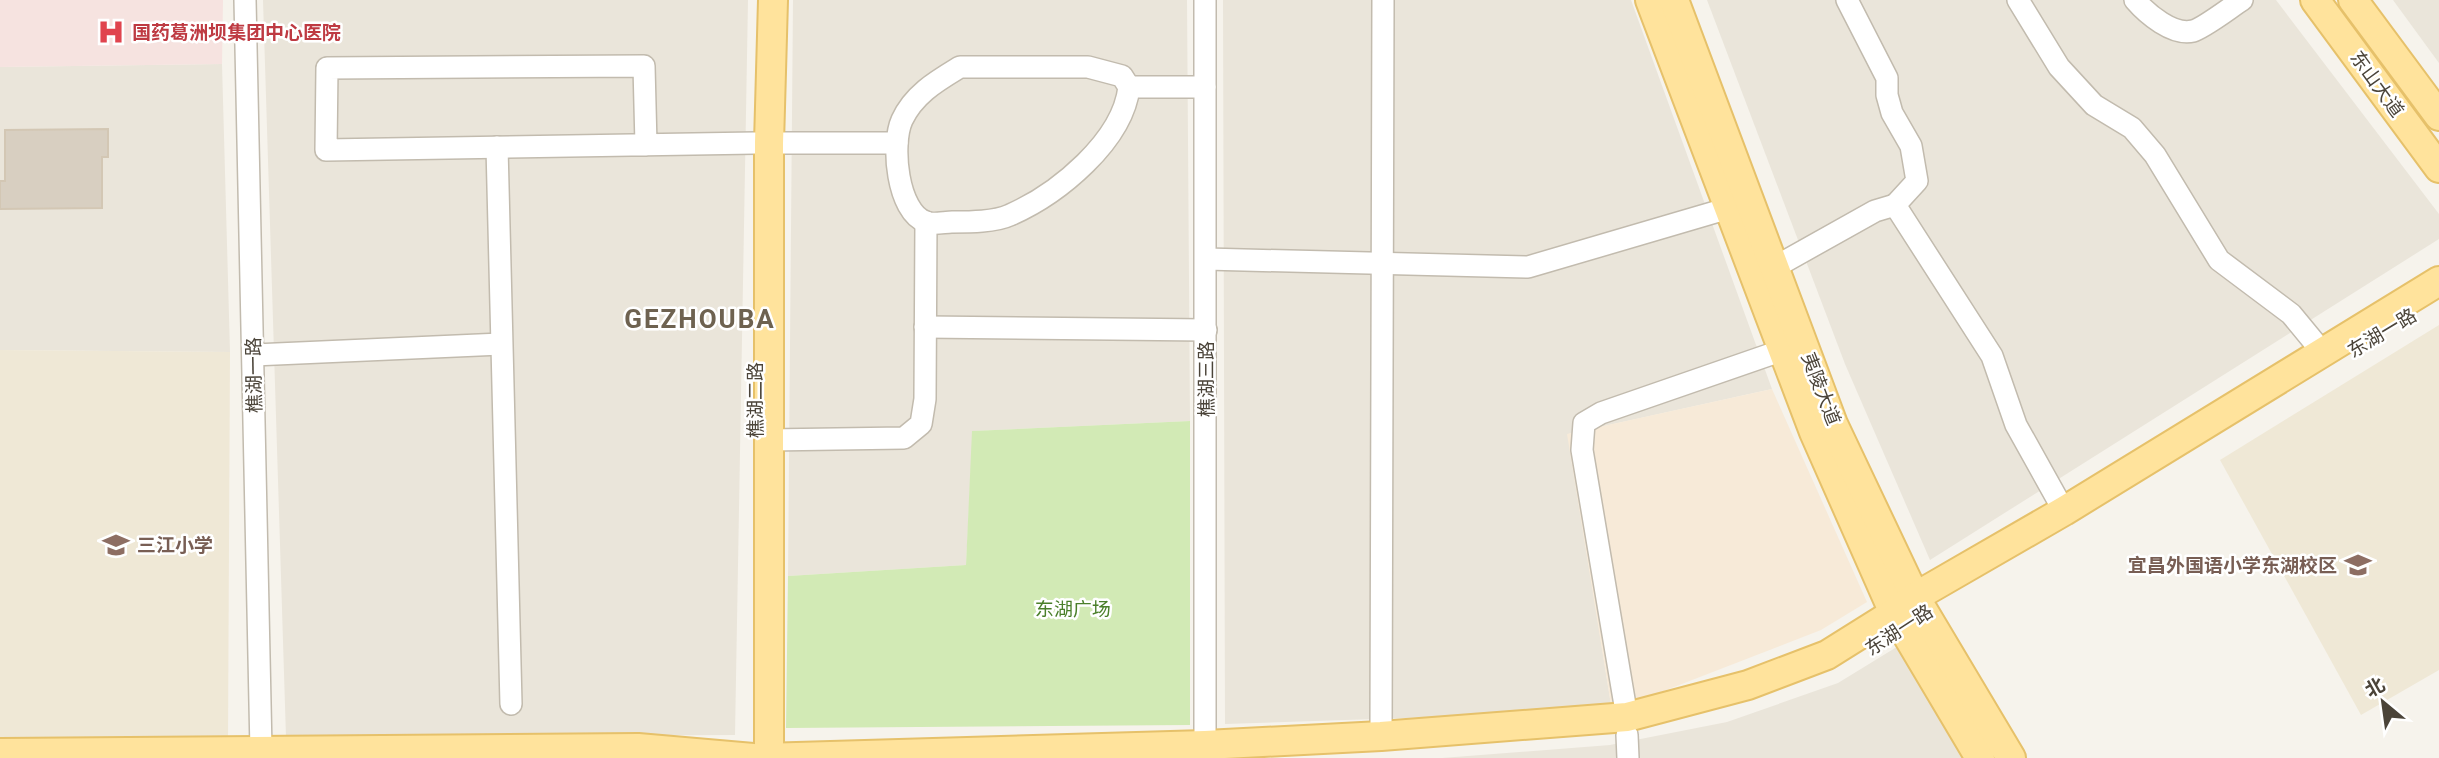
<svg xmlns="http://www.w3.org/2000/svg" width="2439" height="758" viewBox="0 0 2439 758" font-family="Roboto,'Noto Sans SC',sans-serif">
<rect width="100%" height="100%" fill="#f6f3ec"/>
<g fill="#eae5da">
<polygon points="263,0 748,0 735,735 286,737"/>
<polygon points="793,0 1187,0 1190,421 973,431 966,565 788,576"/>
<polygon points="1223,0 1631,0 1772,389 1568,434 1612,711 1225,724"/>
<polygon points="1707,0 2276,0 2439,214 2439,239 1930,560 1845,364"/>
<polygon points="2393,0 2439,0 2439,63"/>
<polygon points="222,64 230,352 0,350 0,67"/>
<polygon points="1900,645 1965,758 1442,758 1610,745 1727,722 1838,683"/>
</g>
<polygon fill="#f7ead8" points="1772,389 1867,602 1821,630 1612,711 1567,434"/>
<g fill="#efe8d6">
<polygon points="2439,325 2439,670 2361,715 2220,460"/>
<polygon points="0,350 230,352 228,740 0,739"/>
</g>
<polygon fill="#f6e3e0" points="0,0 223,0 222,64 0,67"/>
<polygon fill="#d2eab5" points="1190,421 1190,725 786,728 788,576 966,565 972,431"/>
<polygon fill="#d8cfc1" stroke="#d3c7b4" stroke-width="2" points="108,129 108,157 102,157 102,208 0,209 0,181 5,181 5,130"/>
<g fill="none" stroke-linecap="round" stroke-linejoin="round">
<defs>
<g id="minor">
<polyline points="245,0 261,750"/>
<polyline points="1847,0 1887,78 1887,95 1892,113 1911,146 1917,181 1895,205"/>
<polyline points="2018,0 2059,67 2094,105 2132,128 2155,155 2219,260 2291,314 2324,354"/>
<path d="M2135,0C2147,14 2173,36 2193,31C2204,28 2231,7 2242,0"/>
<path d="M960,67H1088L1122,76L1129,87C1123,141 1058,194 1010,215C995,222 970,222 952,222C945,222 932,225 926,222C897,212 891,144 902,120C914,94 937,81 960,67Z"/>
<polyline points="1129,87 1205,87"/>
<polyline points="769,143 897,143"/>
<polyline points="646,145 644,66 327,68 326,150 755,143"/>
<polyline points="497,147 511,704"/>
<polyline points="1206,259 1528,267 1729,208"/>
<polyline points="1775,267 1875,211 1895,205 1992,356 2016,425 2064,511"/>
<polyline points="925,327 1206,330"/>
<polyline points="253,355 501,344"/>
<polyline points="769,440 904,438 921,424 925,399 926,222"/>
<polyline points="1627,717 1582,450 1584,423 1601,413 1783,350"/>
<polyline points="1627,735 1628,758"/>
<polyline points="1381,736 1383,0"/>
<polyline points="1205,757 1205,0"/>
</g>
<g id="major">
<polyline points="1650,0 1814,432 1894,613 1980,758"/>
<polyline points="1674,0 1833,424 1915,597 2011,758"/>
<polyline points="2315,0 2439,168"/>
<polyline points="2353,0 2439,116"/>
<polyline points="0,753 638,748 753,758"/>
<polyline points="761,758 1205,745 1381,736 1627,717 1748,685 1827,655 1894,613 1915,597 2064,511 2439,281"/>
<polyline points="769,758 769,143 773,0"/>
</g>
</defs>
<use href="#minor" stroke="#c2bbae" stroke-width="24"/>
<use href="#major" stroke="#e6c16a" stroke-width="32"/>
<use href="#minor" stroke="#fff" stroke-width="21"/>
<use href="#major" stroke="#ffe39c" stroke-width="28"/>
</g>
<defs>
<symbol id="hospital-bare" viewBox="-9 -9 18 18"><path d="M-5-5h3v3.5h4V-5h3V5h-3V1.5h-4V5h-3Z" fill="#e0444e" stroke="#fff" stroke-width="2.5" paint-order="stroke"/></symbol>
<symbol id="school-bare" viewBox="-9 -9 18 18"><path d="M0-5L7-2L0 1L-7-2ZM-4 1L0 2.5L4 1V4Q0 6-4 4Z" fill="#8d6e63" stroke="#fff" stroke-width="2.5" paint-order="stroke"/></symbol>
</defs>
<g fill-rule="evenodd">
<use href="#hospital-bare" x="92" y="13" width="38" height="38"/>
<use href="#school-bare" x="97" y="526" width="38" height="38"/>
<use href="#school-bare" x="2339" y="546" width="38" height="38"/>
</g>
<g text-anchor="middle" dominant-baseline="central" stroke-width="5" stroke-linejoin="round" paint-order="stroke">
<g font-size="19" font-weight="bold" fill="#be3a42" stroke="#fff" text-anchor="start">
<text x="132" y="32">国药葛洲坝集团中心医院</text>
</g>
<g font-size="19" fill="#4b4439" stroke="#fff">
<text transform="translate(2377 84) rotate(54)">东山大道</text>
<text transform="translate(2382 333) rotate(-31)">东湖一路</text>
<text transform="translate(254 375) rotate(-91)">樵湖一路</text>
<text transform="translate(1206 379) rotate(-90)">樵湖三路</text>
<text transform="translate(1821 389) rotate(69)">夷陵大道</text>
<text transform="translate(755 400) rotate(-90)">樵湖二路</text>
<text transform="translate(1899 630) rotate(-33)">东湖一路</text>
</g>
<g font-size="19" font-weight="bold" fill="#785e54" stroke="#fff" text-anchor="start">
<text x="137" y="545">三江小学</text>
<text x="2337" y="565" text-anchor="end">宜昌外国语小学东湖校区</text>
</g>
<g font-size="19" fill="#4a7f2a" stroke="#fff">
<text x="1073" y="609">东湖广场</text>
</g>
<g font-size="26" font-weight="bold" letter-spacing="2" fill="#6e6250" stroke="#fff">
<text x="700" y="319">GEZHOUBA</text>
</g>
</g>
<g transform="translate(2383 702) rotate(331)" stroke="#ffffff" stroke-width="5" paint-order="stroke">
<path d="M0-5L12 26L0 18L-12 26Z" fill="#4b4439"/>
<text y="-10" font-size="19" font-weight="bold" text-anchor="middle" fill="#4b4439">北</text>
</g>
</svg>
